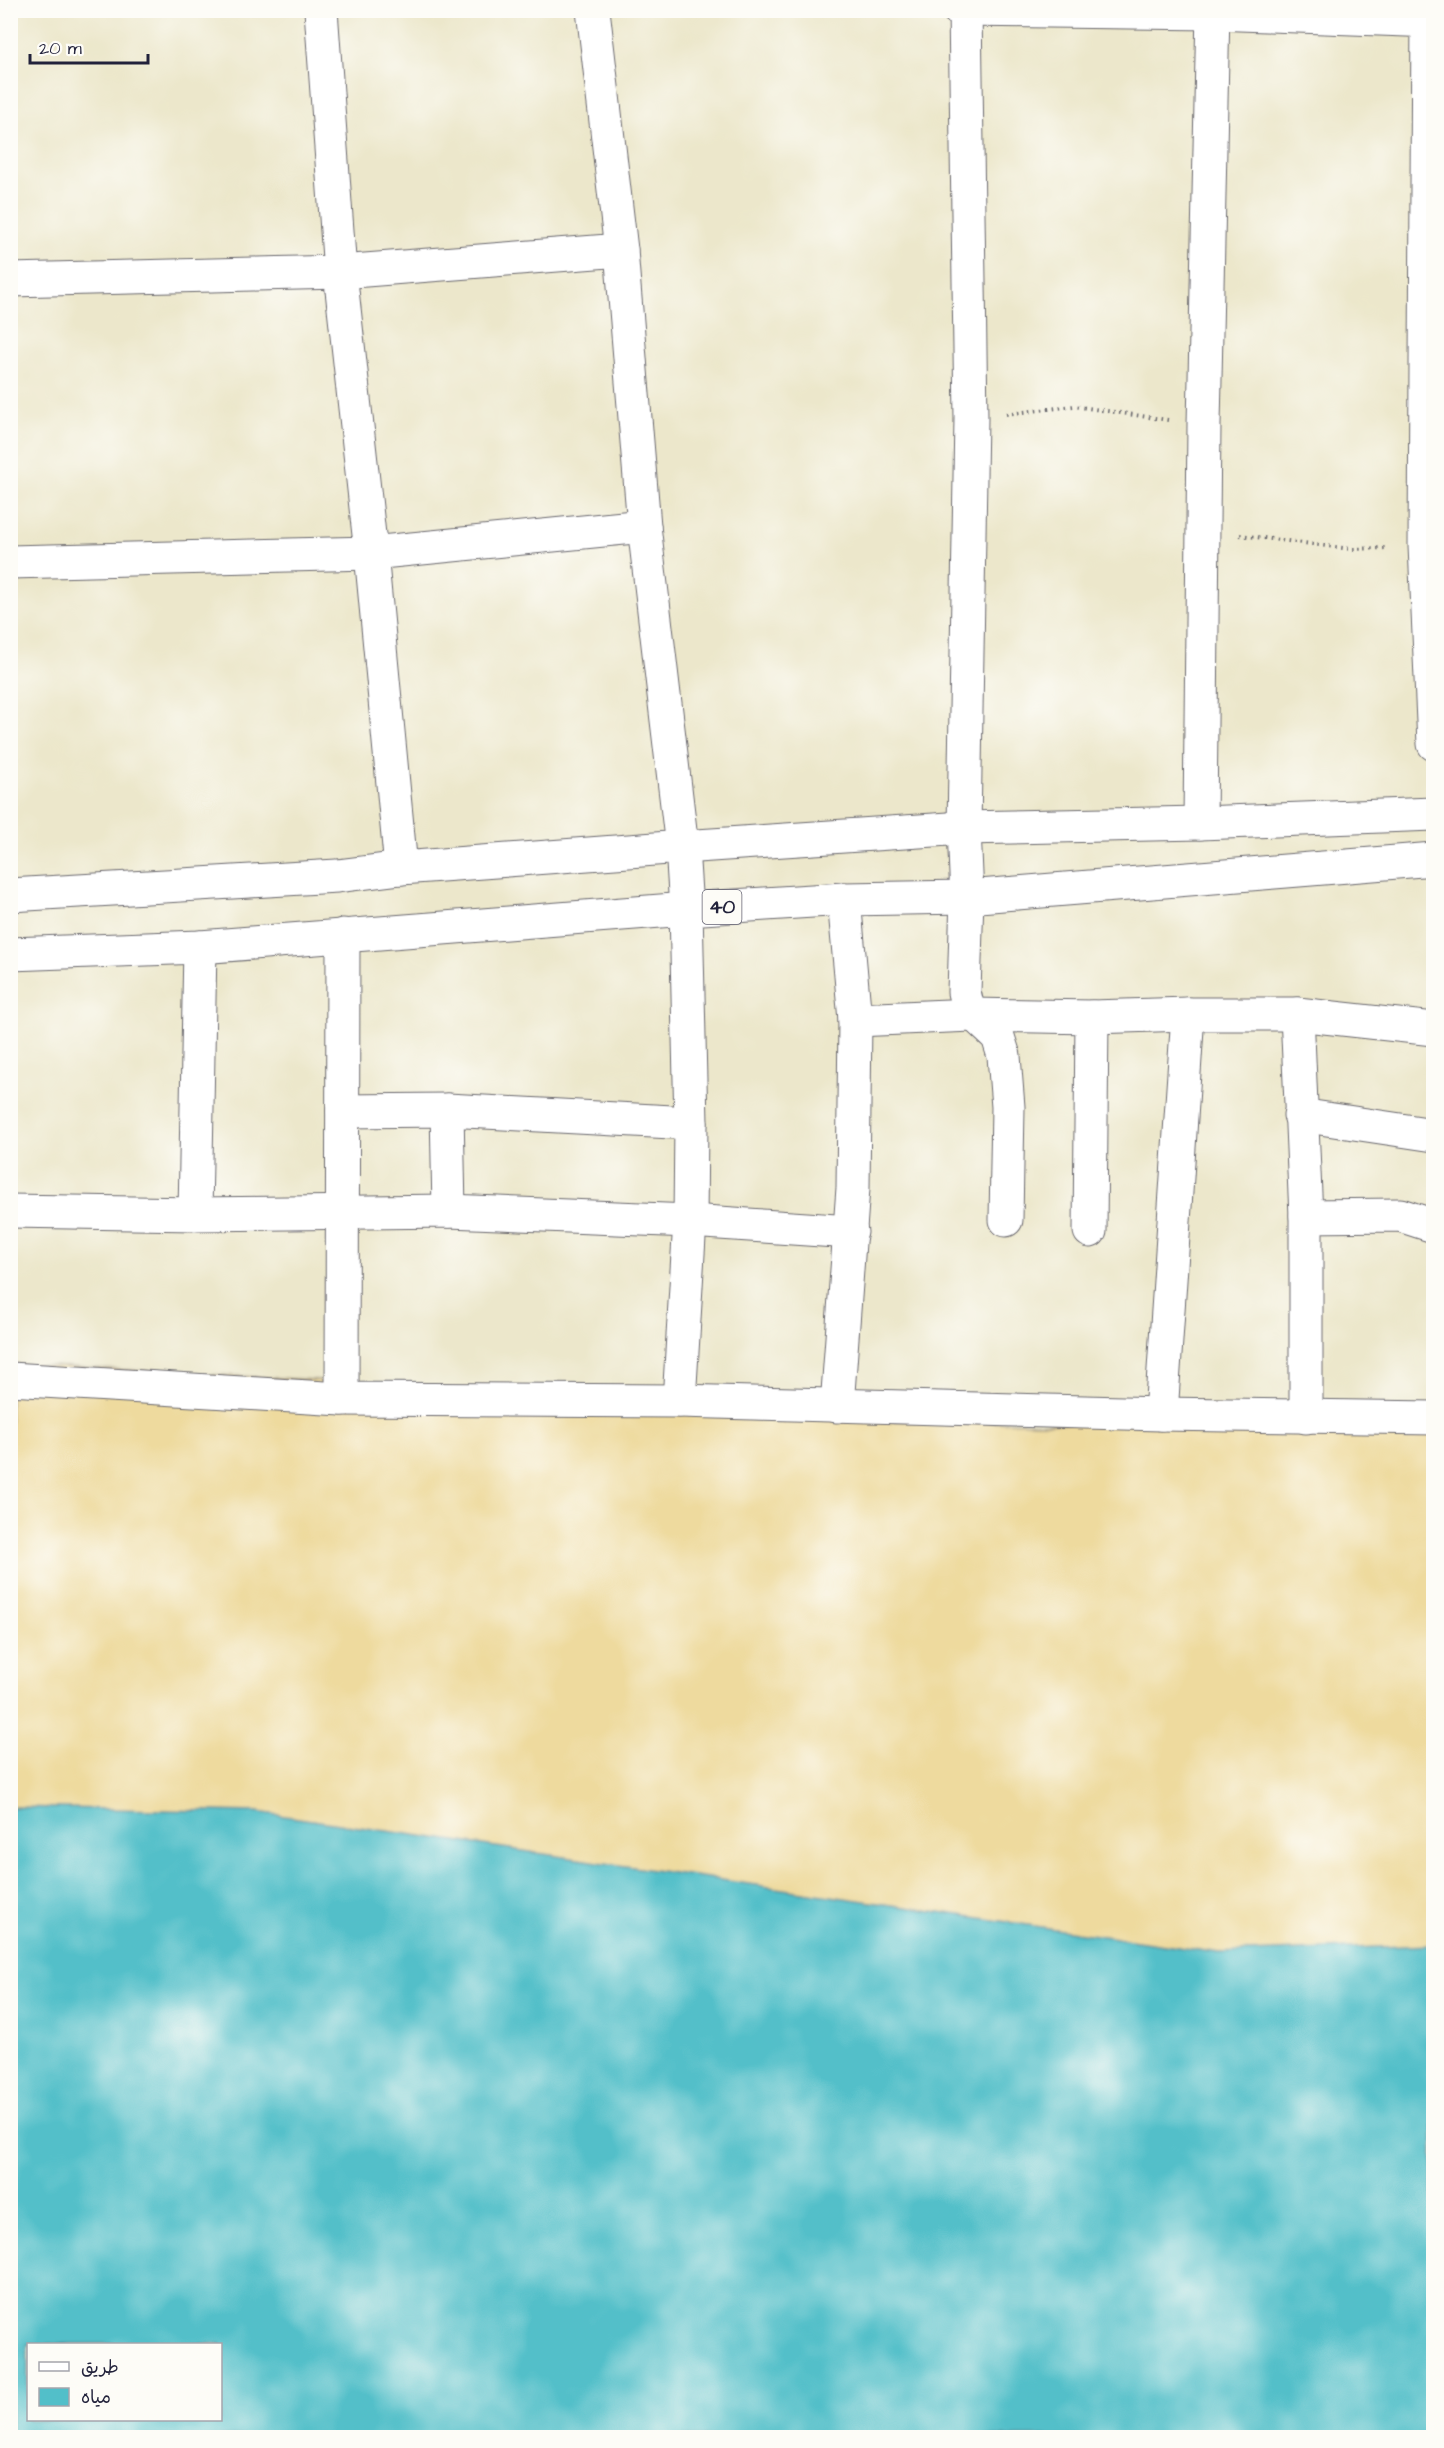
<svg xmlns="http://www.w3.org/2000/svg" width="1444" height="2448" viewBox="0 0 1444 2448" font-family="'Architects Daughter','Playpen Sans Arabic',sans-serif">
<rect width="100%" height="100%" fill="#fdfcf7"/>
<filter id="ink" filterUnits="userSpaceOnUse"><feTurbulence type="fractalNoise" baseFrequency=".0167" numOctaves="2"/><feDisplacementMap in="SourceGraphic" scale="12" xChannelSelector="R" yChannelSelector="G"/><feConvolveMatrix kernelMatrix="1 2 1 2 8 2 1 2 1" color-interpolation-filters="sRGB"/></filter>
<filter id="wash" filterUnits="userSpaceOnUse"><feTurbulence type="fractalNoise" baseFrequency=".008" numOctaves="4" result="noise"/><feDisplacementMap in="SourceGraphic" scale="24" xChannelSelector="R" yChannelSelector="G"/><feGaussianBlur stdDeviation="1.35" result="paint"/><feColorMatrix in="noise" values="0 0 0 0 0 0 0 0 0 0 0 0 0 0 0 0 0 1.4 0 .05"/><feComposite in="paint" operator="in"/></filter>
<g filter="url(#wash)">
<rect width="100%" height="100%" fill="#ece7cb"/>
<polygon fill="#eeda9e" stroke="#887e6c" stroke-width="1.5" points="10,1364 313,1380 897,1421 1433,1427 1433,2041 11,2007"/>
<path fill="#52bfc9" stroke="#3a7082" stroke-width="1.5" fill-rule="evenodd" d="M11,1807L257,1812L1219,1953L1433,1945V2437H11ZM28,2344H220V2420H28Z"/>
</g>
<g filter="url(#ink)">
<g fill="none" stroke-linecap="round" stroke-linejoin="round">
<defs>
<g id="street">
<polyline points="321,10 340,272 371,553 401,868"/>
<polyline points="593,10 621,250 644,526 682,847 686,909 691,1123 690,1221 679,1401"/>
<polyline points="959,10 1213,13 1434,21"/>
<polyline points="965,10 971,418 964,828 967,897 964,992 968,1009 998,1037 1004,1056 1008,1107 1006,1220"/>
<polyline points="1428,10 1425,546 1434,744"/>
<polyline points="10,280 340,272 621,250"/>
<polyline points="10,562 371,553 644,526"/>
<polyline points="1200,823 1204,425 1213,10"/>
<polyline points="1297,1014 1306,1216 1306,1417"/>
<polyline points="855,1020 972,1015 1092,1017 1188,1014 1297,1014 1434,1029"/>
<polyline points="447,1110 449,1211"/>
<polyline points="343,1111 447,1110 691,1123"/>
<polyline points="1300,1115 1434,1135"/>
<polyline points="10,1211 195,1214 449,1211 690,1221 851,1232"/>
<polyline points="195,1214 200,947"/>
<polyline points="1306,1216 1400,1215 1434,1226"/>
<polyline points="1090,1231 1092,1017"/>
<polyline points="10,1379 342,1399 679,1401 1161,1414 1434,1418"/>
<polyline points="342,1399 343,935"/>
<polyline points="837,1406 853,1188 855,1020 844,899"/>
<polyline points="1161,1414 1188,1014"/>
</g>
<g id="highway">
<polyline points="10,895 337,876 401,868 682,847 964,828 1200,823 1434,814"/>
<polyline points="10,954 200,947 686,909 844,899 967,897 1434,859"/>
</g>
</defs>
<use href="#street" stroke="#69676d" stroke-width="35"/>
<use href="#highway" stroke="#69676d" stroke-width="35"/>
<g stroke="#69676d" stroke-width="4" stroke-dasharray="1.5 4.5" stroke-linecap="butt">
<polyline points="1006,414 1074,406 1168,420"/>
<polyline points="1240,535 1351,549 1388,548"/>
</g>
<use href="#street" stroke="#fff" stroke-width="33"/>
<use href="#highway" stroke="#fff" stroke-width="33"/>
</g>
</g>
<g text-anchor="middle" dominant-baseline="central" stroke-width="6" stroke-linejoin="round" paint-order="stroke">
<rect fill="#fdfcf7" stroke="#646373" stroke-width="1.5" x="702.5" y="890" width="39" height="34" rx="4.5"/>
<g font-size="20" font-weight="bold" fill="#22223b">
<text x="722" y="907">40</text>
</g>
</g>
<rect width="1444" height="2448" fill="none" stroke="#fdfcf7" stroke-width="36"/>
<rect x="27" y="2343" width="195" height="78" fill="#fdfcf7" stroke="#a5a5ac" stroke-width="1.5"/>
<rect x="39" y="2362" width="30" height="9" fill="#ffffff" stroke="#a5a5ac" stroke-width="1.5"/>
<text x="81" y="2373" font-size="18" fill="#22223b">طريق</text>
<rect x="39" y="2388" width="30" height="18" fill="#52bfc9" stroke="#a5a5ac" stroke-width="1.5"/>
<text x="81" y="2403" font-size="18" fill="#22223b">مياه</text>
<path d="M30 54v9h118v-9" fill="none" stroke="#22223b" stroke-width="3"/>
<text x="39" y="54" font-size="18" fill="#22223b" stroke="#fdfcf7" stroke-width="4.5" paint-order="stroke">20 m</text>
</svg>
